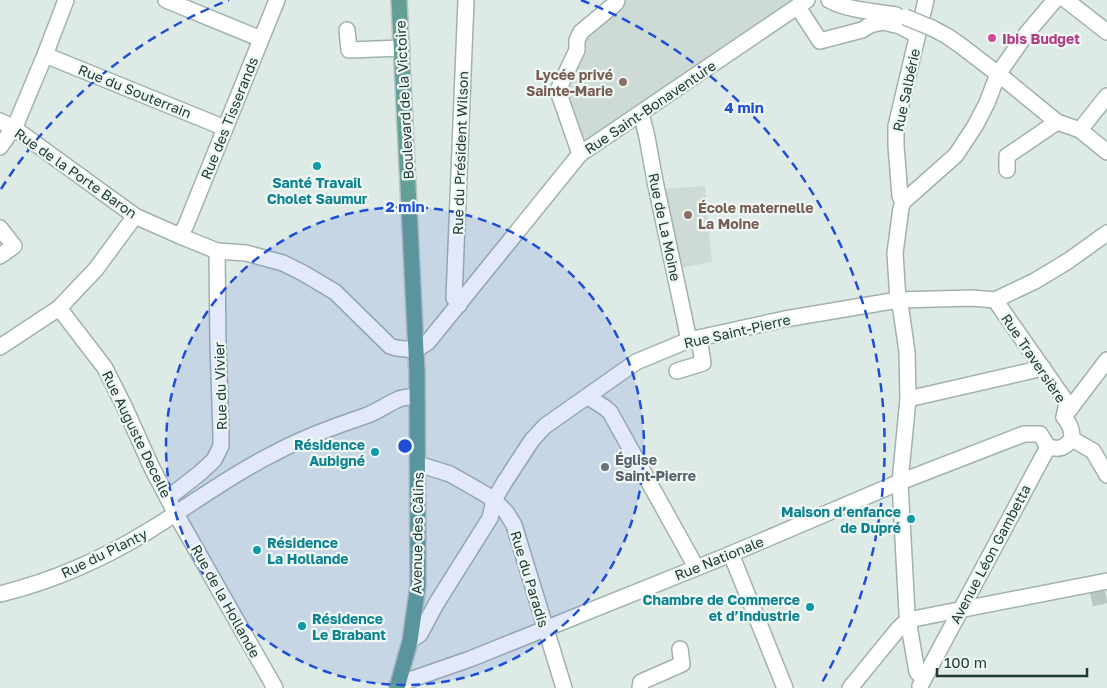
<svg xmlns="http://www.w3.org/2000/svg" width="1107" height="688" viewBox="0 0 1107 688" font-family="'Golos Text',sans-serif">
<rect width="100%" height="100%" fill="#deeae6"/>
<g fill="#cddad5">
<polygon points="625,0 794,0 584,146 561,95 583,34 617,7 624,5"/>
<polygon points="705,186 712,262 681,268 663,189"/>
</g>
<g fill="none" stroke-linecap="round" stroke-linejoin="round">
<polyline stroke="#b8c7c3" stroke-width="15" stroke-dasharray="15 8" stroke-linecap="butt" points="1097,590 1101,608"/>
<defs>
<g id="minor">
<polyline points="166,0 261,39"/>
<path d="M829,0C850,11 873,11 896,15"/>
<polyline points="1066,0 1107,32"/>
<polyline points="798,7 820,41 862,30 870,25 883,22 900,26 917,35"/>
<polyline points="932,28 947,36 960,45 1007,81 1057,122 1080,130 1107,152"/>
<polyline points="347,30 349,50 402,48"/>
<polyline points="45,55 225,128"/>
<polyline points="641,113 647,137 655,181 689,340"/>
<polyline points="0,121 14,128 135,216 180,236 217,251 246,253 283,263 303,273 335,292 390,346 396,348 416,350 428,342 580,154 807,0"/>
<polyline points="1080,130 1107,96"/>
<polyline points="0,147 16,124 45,55 66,0"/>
<polyline points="580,154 559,94 559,88 577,50 577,40 581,32 616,3 617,0"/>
<polyline points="1007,170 1007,156 1057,122"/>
<polyline points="903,202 956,155 975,126 987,103 998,74 1027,33 1055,0"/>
<polyline points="0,228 14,246 0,256"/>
<polyline points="180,236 186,225 277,0"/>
<polyline points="995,300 1067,403 1064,417"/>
<polyline points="459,305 454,298 466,0"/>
<polyline points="59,308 105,368 125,408 151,466 176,514 275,688"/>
<polyline points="0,347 59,308 96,269 135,216"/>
<polyline points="677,371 703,363 699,338"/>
<polyline points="588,397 604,407 610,412 696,567"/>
<polyline points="908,399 1043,368"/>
<polyline points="1066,414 1107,360"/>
<polyline points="1072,439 1093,451 1107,475"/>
<polyline points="418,464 450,474 485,494 494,500 506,512 514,525 564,688"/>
<polyline points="168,498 200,473 214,460 221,446 221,434 218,345 217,251"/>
<polyline points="731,554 785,688"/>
<path d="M0,594C53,581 103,559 150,530C191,505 230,475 273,454C302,438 333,427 365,416C377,412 387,404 399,399C404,397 411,397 417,396"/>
<polyline points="410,641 420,634 436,604 490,518 494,500 504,483 532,440 545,426 636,362 689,340 785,319 898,300 972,298 995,300 1035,281 1068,261 1107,233"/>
<polyline points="924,679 917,672 907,614 900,482 908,399 907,352 901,310 898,300 895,253 901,208 903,202 900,196 896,146 896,126 926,0"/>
<path d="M398,684L470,659L731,554L900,482L1024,434H1040L1048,447C1060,450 1064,448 1072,439C1072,429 1070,425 1064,417"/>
<polyline points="920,686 1048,447"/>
<polyline points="640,688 641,682 682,664 680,649"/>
<polyline points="850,688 899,628 908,620 1107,581"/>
</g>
<polyline id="major" points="397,688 410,641 418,585 417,372 399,0"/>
</defs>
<use href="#minor" stroke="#a1b2ae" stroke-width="18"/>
<use href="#major" stroke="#bcc4c3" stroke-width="18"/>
<use href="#minor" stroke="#fff" stroke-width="15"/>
<use href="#major" stroke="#62a097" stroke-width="15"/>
<defs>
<polyline id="minor-bridge" points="905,17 932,28"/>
</defs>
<use href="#minor-bridge" stroke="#a1b2ae" stroke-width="18" stroke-linecap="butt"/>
<use href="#minor-bridge" stroke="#fff" stroke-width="15"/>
</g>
<circle cx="405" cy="446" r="239" fill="#1d4ed8" fill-opacity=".12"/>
<g fill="none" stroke="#1d4ed8" stroke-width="2.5" stroke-dasharray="9 6">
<circle cx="405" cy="446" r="239"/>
<path d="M1 189A479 479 0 0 1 229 0M581 0A479 479 0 0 1 820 686"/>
</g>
<circle fill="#d1479c" stroke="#eff7f4" stroke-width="2" cx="992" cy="38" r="5"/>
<g fill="#8d6e63" stroke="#eff7f4" stroke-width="2">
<circle cx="623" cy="82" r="5"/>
<circle cx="688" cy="215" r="5"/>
</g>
<g fill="#0f9aa8" stroke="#eff7f4" stroke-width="2">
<circle cx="317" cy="166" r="5"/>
<circle cx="375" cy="452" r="5"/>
<circle cx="911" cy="519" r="5"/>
<circle cx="257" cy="550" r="5"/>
<circle cx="810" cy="607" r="5"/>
<circle cx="302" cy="626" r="5"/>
</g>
<circle fill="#6b7280" stroke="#eff7f4" stroke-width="2" cx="605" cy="467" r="5"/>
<g text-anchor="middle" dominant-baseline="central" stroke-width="4.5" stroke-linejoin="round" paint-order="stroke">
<g font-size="14" font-weight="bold" fill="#b23c85" stroke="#eff7f4" text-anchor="start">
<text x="1002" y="38">Ibis Budget</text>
</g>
<g font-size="14" font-weight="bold" fill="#785e54" stroke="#eff7f4" text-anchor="end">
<text x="613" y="74">Lycée privé<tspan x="613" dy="16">Sainte-Marie</tspan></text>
<text x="698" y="207" text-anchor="start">École maternelle<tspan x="698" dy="16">La Moine</tspan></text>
</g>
<g font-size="14" fill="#203a36" stroke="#eff7f4">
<text transform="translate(906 90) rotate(-78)">Rue Salbérie</text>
<text transform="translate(135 91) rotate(22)">Rue du Souterrain</text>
<text transform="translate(404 100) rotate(-93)">Boulevard de la Victoire</text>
<text transform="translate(650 107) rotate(-34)">Rue Saint-Bonaventure</text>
<text transform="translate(229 118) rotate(-68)">Rue des Tisserands</text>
<text transform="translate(460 153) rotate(-88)">Rue du Président Wilson</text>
<text transform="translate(76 173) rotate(35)">Rue de la Porte Baron</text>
<text transform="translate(665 227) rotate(78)">Rue de La Moine</text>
<text transform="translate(737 331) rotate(-13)">Rue Saint-Pierre</text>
<text transform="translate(1034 358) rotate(56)">Rue Traversière</text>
<text transform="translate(220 386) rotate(-92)">Rue du Vivier</text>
<text transform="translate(137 434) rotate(64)">Rue Auguste Decelle</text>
<text transform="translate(417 533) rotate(-89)">Avenue des Câlins</text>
<text transform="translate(104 553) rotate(-26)">Rue du Planty</text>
<text transform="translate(990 554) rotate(-62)">Avenue Léon Gambetta</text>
<text transform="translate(719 558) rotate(-22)">Rue Nationale</text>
<text transform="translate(530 579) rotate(73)">Rue du Paradis</text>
<text transform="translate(226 601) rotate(61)">Rue de la Hollande</text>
</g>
<g font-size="14" font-weight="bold" fill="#0d838f" stroke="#eff7f4" text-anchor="end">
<text x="317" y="182" text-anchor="middle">Santé Travail<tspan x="317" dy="16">Cholet Saumur</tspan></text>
<text x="365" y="444">Résidence<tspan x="365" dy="16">Aubigné</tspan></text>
<text x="901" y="511">Maison d’enfance<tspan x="901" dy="16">de Dupré</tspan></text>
<text x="267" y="542" text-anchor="start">Résidence<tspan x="267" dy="16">La Hollande</tspan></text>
<text x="800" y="599">Chambre de Commerce<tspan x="800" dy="16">et d’Industrie</tspan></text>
<text x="312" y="618" text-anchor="start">Résidence<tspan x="312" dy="16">Le Brabant</tspan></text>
</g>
<g font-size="14" font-weight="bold" fill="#5b616d" stroke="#eff7f4" text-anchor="start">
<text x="615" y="459">Église<tspan x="615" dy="16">Saint-Pierre</tspan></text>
</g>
</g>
<circle cx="405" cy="446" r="8" fill="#1d4ed8" stroke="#eff7f4" stroke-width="2.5"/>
<g font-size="15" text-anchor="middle" font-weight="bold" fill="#1d4ed8" stroke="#eff7f4" stroke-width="4.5" stroke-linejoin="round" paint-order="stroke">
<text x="744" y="113">4 min</text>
<text x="405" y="212">2 min</text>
</g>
<path d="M937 668v8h150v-8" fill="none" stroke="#203a36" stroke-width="2.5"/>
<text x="944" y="668" font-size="15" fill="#203a36" stroke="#eff7f4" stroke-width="4" paint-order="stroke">100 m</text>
</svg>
